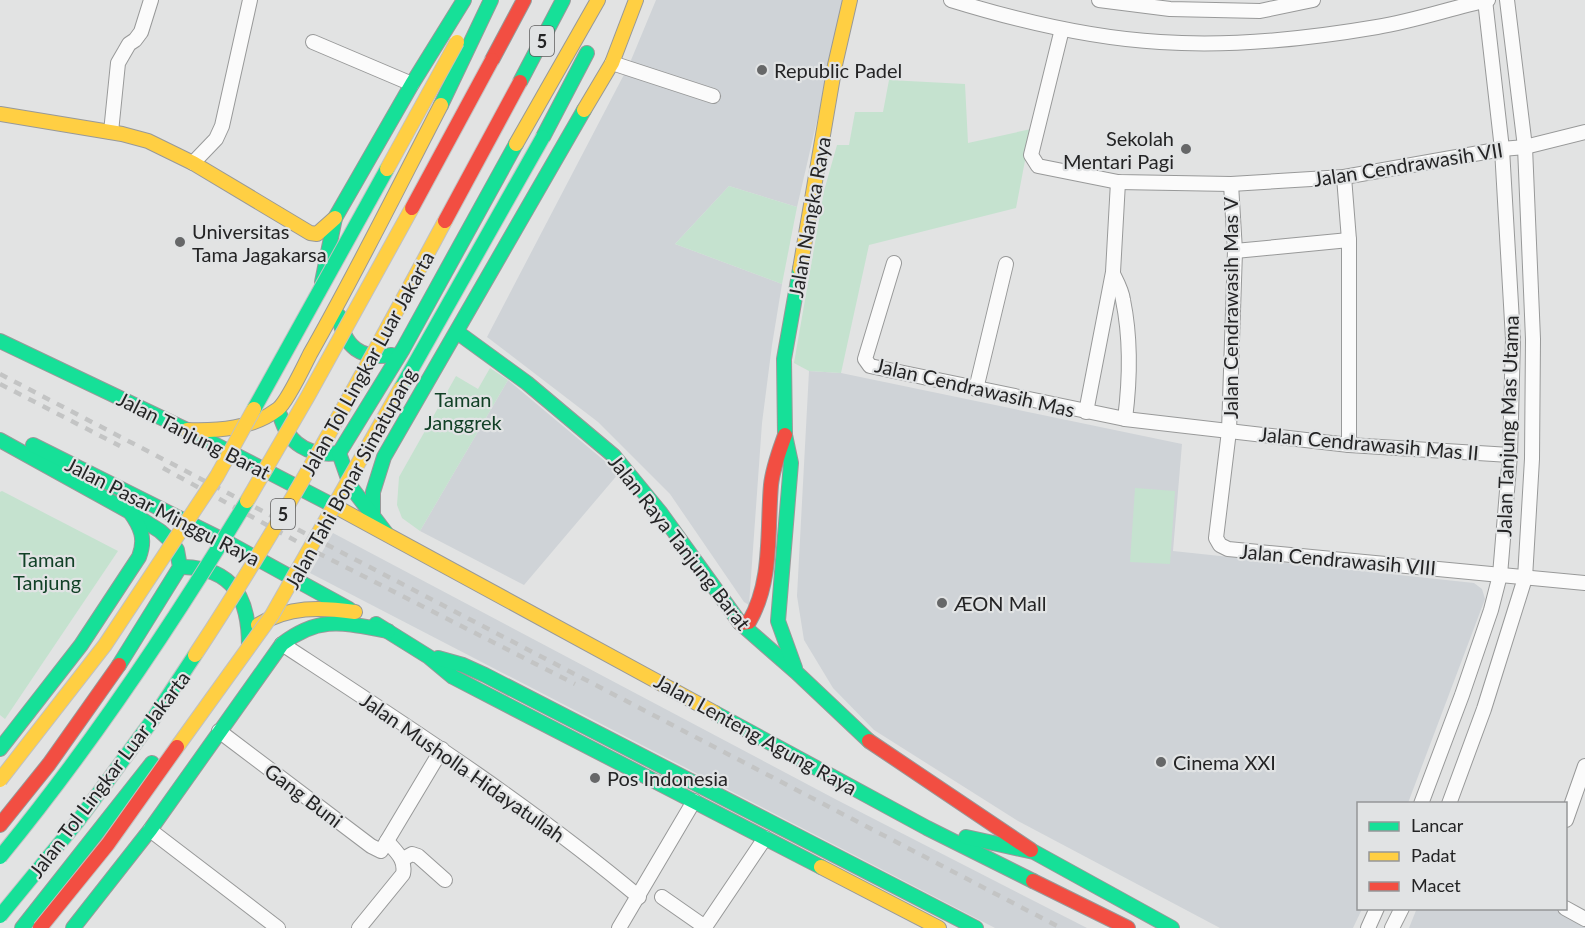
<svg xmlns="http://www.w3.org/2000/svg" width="1585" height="928" viewBox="0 0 1585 928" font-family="Lato,sans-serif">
<rect width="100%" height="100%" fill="#e2e3e3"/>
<g fill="#cfd3d7">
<polygon points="656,0 845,0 797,207 729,186 675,244 782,284 772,345 762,423 749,605 744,602 670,494 598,422 487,337 629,65"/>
<polygon points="809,371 841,373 1182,444 1173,551 1474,583 1482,589 1485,599 1408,803 1358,804 1358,908 1362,909 1353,928 1220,928 1018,821 874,730 833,688 804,640 797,596"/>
<polygon points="508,380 619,473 524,585 420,531"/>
<polygon points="333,533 837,800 1087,928 995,928 310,573"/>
<polygon points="1417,908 1556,909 1585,924 1585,928 1409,928"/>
</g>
<g fill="#c5e2cf">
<polygon points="889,80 965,84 968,143 1031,129 1016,208 869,245 841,373 809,371 794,363 824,191 837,145 849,145 855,112 883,112"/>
<polygon points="729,186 797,207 782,284 675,244"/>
<polygon points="490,368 508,380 420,531 402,518 397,505 399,477 456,376 478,389"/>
<polygon points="1135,488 1175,491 1170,564 1130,562"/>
<polygon points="2,491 118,551 5,719 0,715 0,492"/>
</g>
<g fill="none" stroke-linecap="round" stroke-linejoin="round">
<defs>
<g id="street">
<path d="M951,0C1019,21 1089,38 1160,42C1232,47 1307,39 1377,27C1415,21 1451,8 1488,0"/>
<polyline points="1099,0 1170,9 1260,11 1313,0"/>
<polyline points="1062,29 1031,155 1038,166 1118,182 1231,184 1344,177 1502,149 1525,147 1585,132"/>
<polyline points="313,42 412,84"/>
<polyline points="612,63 713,96"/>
<polyline points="111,132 118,63 129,44 135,40 141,32 151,0"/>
<polyline points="193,163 216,139 222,126 250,0"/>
<polyline points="1344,177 1349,240 1349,445"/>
<polyline points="1231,184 1235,251 1229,431 1216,538 1220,545 1228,549 1585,583"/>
<polyline points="1235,251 1349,240"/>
<polyline points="894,263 865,359 870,366 1125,419 1349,445 1510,455"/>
<path d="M1113,274C1117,282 1122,291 1123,300C1131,339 1130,380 1125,419"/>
<polyline points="976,389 1006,264"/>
<polyline points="1086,412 1113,272 1118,182"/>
<path d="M282,644C404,724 527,803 639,897"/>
<polyline points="219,731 371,846 381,851 442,749"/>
<polyline points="1421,804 1462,695 1491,610 1500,575 1510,455 1513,339 1502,149 1485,0"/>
<polyline points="1449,804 1484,709 1525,578 1532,459 1533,339 1525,147 1507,0"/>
<polyline points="1566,820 1585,766"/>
<polyline points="150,830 278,928"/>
<polyline points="403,859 412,854 418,856 445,880"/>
<polyline points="662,897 705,927 765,838"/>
<polyline points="1565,908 1585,919"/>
<path d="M359,928L403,874C406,859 396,852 387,841"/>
<polyline points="619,928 694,801"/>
<polyline points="1368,928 1377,908"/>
<polyline points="1392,928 1402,908"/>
</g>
<g id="fast">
<polyline points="520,82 563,0"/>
<polyline points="441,105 491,0"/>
<polyline points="543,137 587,53"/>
<polyline points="322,282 335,218 412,84 464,0"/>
<path d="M339,316C344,347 361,360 392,355"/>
<polyline points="457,332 527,383 614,456 660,512 740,623 796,672 869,741"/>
<polyline points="0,341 187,430 340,509"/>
<path d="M280,415C288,444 309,457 339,453"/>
<polyline points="0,440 130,512 160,531 171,541 177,550 180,567 119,665"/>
<polyline points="33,445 225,541 349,609"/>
<polyline points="373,517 373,492 384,457 584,110"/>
<polyline points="386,533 351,487 339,453 403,349 516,144"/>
<path d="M183,567C234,568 249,599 249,646"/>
<polyline points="376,624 429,657 453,677 821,867"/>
<polyline points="438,658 463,665 485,675 976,928"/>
<polyline points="795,668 778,621 791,463 785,435 784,359 800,269"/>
<polyline points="715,713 927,828 1033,881"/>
<path d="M0,749L81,645L139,557C146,539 141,527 130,512"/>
<polyline points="966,837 1034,852 1172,928"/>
<polyline points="22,928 152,763"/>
<path d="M73,928L150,830L282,644C320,615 344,623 388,631"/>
</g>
<g id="slow">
<polyline points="584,110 612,63 636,0"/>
<polyline points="0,114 122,134 148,141 193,163 310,233 317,234 335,218"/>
<polyline points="516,144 598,0"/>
<polyline points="800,269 835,65 850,0"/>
<path d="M187,430C218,431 252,429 278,409C287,402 304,366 310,354C356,273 398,188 441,105"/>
<polyline points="340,509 715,713"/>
<path d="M258,625C289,606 320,607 355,612"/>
<polyline points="821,867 939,928"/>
</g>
<g id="jam">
<polyline points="492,60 524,0"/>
<path d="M740,623L749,622C773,581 767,530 771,485C773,467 779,452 785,435"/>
<polyline points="869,741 1031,850"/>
<polyline points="0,825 49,764 119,665"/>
<polyline points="1033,881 1128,928"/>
</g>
</defs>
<use href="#street" stroke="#989999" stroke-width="16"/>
<use href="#fast" stroke="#989999" stroke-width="16"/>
<use href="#slow" stroke="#989999" stroke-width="16"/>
<use href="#jam" stroke="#989999" stroke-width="16"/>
<use href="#street" stroke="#fbfbfb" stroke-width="14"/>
<use href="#fast" stroke="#16e098" stroke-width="14"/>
<use href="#slow" stroke="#ffcf43" stroke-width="14"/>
<use href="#jam" stroke="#f24e42" stroke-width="14"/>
<g stroke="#c3c4c4" stroke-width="4.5" stroke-dasharray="8 8" stroke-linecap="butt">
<polyline points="0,374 1061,928"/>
<polyline points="0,384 120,446"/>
<polyline points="163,468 316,552 575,684"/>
</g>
<defs>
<g id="fast-bridge">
<polyline points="401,388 543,137"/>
<polyline points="254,409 387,169"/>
<path d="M0,857C92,745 172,625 247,501"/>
<polyline points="0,916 78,821 151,722 195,655"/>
</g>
<g id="slow-bridge">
<polyline points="387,169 457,42"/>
<polyline points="247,501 308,396 412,208"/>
<path d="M195,655C287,516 366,368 445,221"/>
<polyline points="177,747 272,615 401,388"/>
<polyline points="0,780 105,645 217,476 254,409"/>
</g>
<g id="jam-bridge">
<polyline points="412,208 492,60"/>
<polyline points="445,221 520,82"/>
<polyline points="40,928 108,844 177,747"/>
</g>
</defs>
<use href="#fast-bridge" stroke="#c1c1c1" stroke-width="16" stroke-linecap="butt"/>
<use href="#slow-bridge" stroke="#c1c1c1" stroke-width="16" stroke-linecap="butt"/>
<use href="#jam-bridge" stroke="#c1c1c1" stroke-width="16" stroke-linecap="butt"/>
<use href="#fast-bridge" stroke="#16e098" stroke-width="14"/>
<use href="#slow-bridge" stroke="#ffcf43" stroke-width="14"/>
<use href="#jam-bridge" stroke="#f24e42" stroke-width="14"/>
</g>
<g fill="#666768" stroke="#e1e3e4" stroke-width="2">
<circle cx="762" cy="70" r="6"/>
<circle cx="1186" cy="149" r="6"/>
<circle cx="180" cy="242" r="6"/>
<circle cx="942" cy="603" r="6"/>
<circle cx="1161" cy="762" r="6"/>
<circle cx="595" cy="778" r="6"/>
</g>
<g text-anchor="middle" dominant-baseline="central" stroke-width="4.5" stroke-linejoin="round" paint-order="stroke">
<g fill="#e1e3e4" stroke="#5d5d5e" stroke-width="1.5">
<rect x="530" y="26" width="24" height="30" rx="4.5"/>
<rect x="271" y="499" width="24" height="30" rx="4.5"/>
</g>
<g font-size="18" font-weight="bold" fill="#242425">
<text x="542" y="41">5</text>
<text x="283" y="514">5</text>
</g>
<g font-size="20" fill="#242425" stroke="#e1e3e4" text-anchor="start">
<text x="774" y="70">Republic Padel</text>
<text x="1174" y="138" text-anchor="end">Sekolah<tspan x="1174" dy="23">Mentari Pagi</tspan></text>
<text x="192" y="231">Universitas<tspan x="192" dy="23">Tama Jagakarsa</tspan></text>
<text x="954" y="603">ÆON Mall</text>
<text x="1173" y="762">Cinema XXI</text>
<text x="607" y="778">Pos Indonesia</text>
</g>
<g font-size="20" fill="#242425" stroke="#e1e3e4">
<text transform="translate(1408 164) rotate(-9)">Jalan Cendrawasih VII</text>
<text transform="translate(809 217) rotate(-80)">Jalan Nangka Raya</text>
<text transform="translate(1230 308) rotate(-90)">Jalan Cendrawasih Mas V</text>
<text transform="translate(367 363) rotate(-61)">Jalan Tol Lingkar Luar Jakarta</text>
<text transform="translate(975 387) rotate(13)">Jalan Cendrawasih Mas</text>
<text transform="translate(1507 426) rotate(-88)">Jalan Tanjung Mas Utama</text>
<text transform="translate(194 435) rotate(27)">Jalan Tanjung Barat</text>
<text transform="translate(1369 443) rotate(5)">Jalan Cendrawasih Mas II</text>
<text transform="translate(350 478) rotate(-61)">Jalan Tahi Bonar Simatupang</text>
<text transform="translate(163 511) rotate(27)">Jalan Pasar Minggu Raya</text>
<text transform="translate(680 542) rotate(52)">Jalan Raya Tanjung Barat</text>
<text transform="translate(1338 559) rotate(5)">Jalan Cendrawasih VIII</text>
<text transform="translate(756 734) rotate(29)">Jalan Lenteng Agung Raya</text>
<text transform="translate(463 767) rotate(35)">Jalan Musholla Hidayatullah</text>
<text transform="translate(109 774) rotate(-53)">Jalan Tol Lingkar Luar Jakarta</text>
<text transform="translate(304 795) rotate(37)">Gang Buni</text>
</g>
<g font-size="20" fill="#124127" stroke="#e1e3e4">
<text x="463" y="399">Taman<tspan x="463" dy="23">Janggrek</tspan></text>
<text x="47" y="559">Taman<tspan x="47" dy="23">Tanjung</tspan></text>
</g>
</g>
<rect x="1357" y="802" width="210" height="108" fill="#e1e3e4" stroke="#959798" stroke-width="1.5"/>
<rect x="1369" y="822" width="30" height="9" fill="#16e098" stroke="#959798" stroke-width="1.5"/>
<text x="1411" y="832" font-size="18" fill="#242425">Lancar</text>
<rect x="1369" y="852" width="30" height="9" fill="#ffcf43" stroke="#959798" stroke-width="1.5"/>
<text x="1411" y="862" font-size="18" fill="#242425">Padat</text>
<rect x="1369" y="882" width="30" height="9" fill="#f24e42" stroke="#959798" stroke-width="1.5"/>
<text x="1411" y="892" font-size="18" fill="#242425">Macet</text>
</svg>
